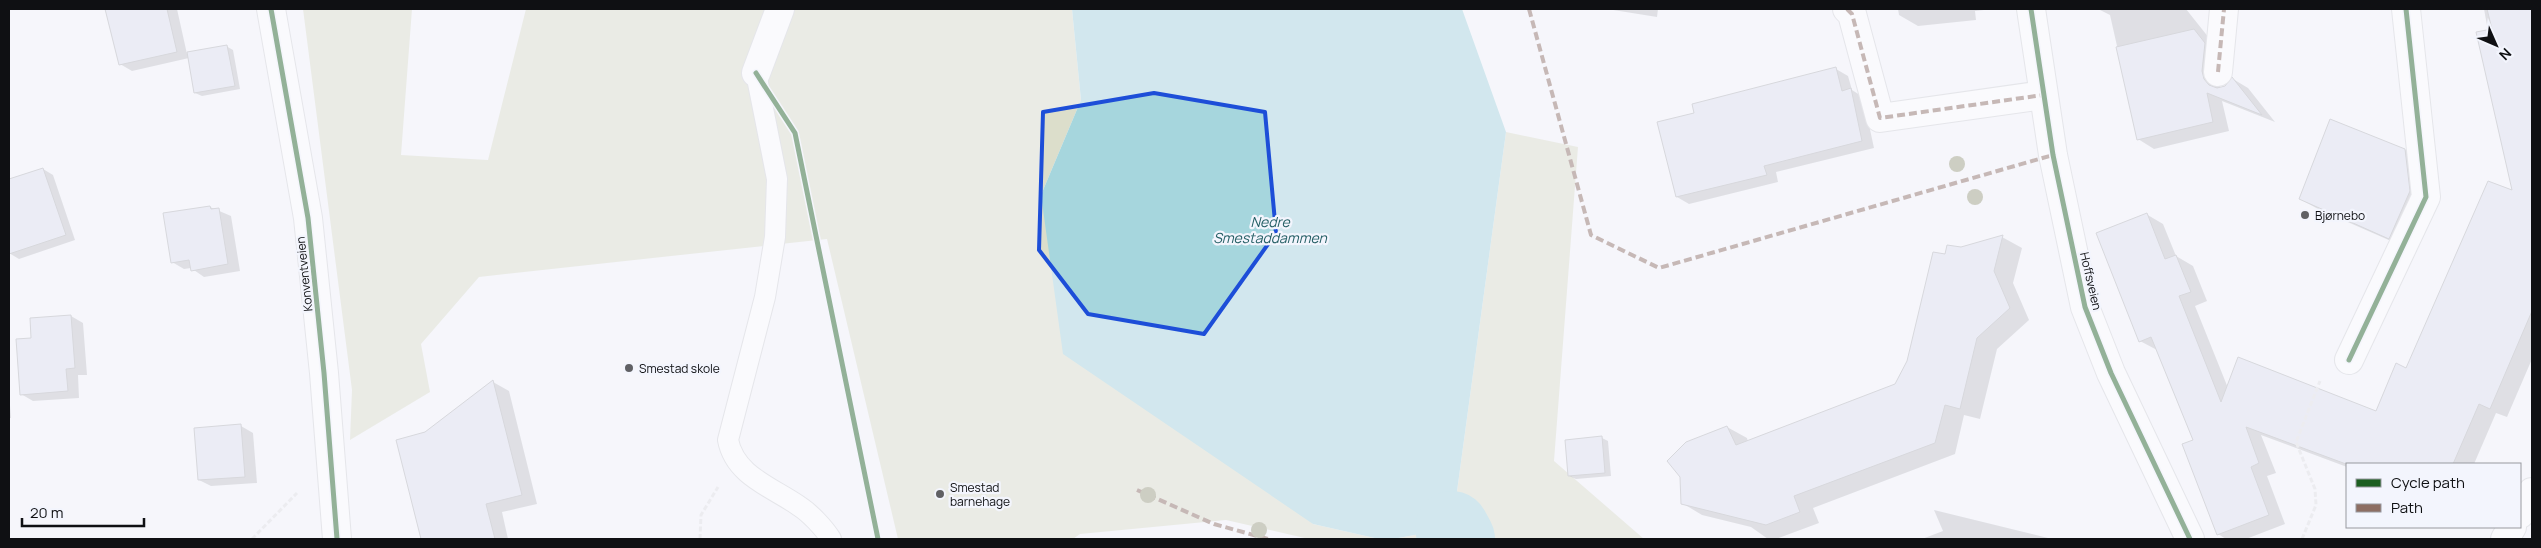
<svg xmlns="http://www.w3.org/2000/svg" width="2541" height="548" viewBox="0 0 2541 548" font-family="Manrope,sans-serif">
<rect width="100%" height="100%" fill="#f5f6fb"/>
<g fill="#dcdecb">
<polygon points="303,9 412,9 401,155 488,160 526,9 1072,9 1081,100 1041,195 1313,524 1379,539 1309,539 1226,520 1080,534 1073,539 898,539 827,239 479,277 421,344 430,392 350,440 352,390"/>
<polygon points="1506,132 1578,147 1554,461 1644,539 1393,539 1452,528"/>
</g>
<polygon fill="#a6d6dd" points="1072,9 1462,9 1506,132 1452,528 1393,539 1379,539 1313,524 1063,354 1041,195 1081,100"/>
<g fill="#0003">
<polygon points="118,9 177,9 187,54 226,46 233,50 240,89 202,96 195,93 189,58 132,71 120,64 107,11"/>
<polygon points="1607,9 1658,9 1657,17"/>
<polygon points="1898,9 1984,9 1984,10 1975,11 1976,20 1918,26 1899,15"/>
<polygon points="2098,9 2186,9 2221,53 2220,88 2226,87 2233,79 2248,88 2275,122 2222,101 2229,131 2154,149 2138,139 2110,15"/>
<polygon points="2484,9 2532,9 2532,147 2520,150 2488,31"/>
<polygon points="1836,69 1848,76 1852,90 1863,97 1874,148 1776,172 1778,182 1689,204 1677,197 1696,114"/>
<polygon points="2405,150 2422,160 2407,248 2318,209 2300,199"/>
<polygon points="43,169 53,175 75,240 19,259 9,253 9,181"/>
<polygon points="2509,170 2532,173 2532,359 2507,417 2496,413 2474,464 2347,464 2347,467 2261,435 2276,473 2267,476 2285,524 2246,539 2226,539 2218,534 2194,440 2157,350 2140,341 2146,214 2163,224 2176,256 2193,266 2207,301 2195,306 2228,388 2376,412 2407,369 2513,192"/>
<polygon points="210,207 231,216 240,271 204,277 191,268 184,269 172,262"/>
<polygon points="2002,237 2022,248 2013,283 2029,320 1997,349 1980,419 1964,415 1955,454 1813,508 1819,523 1776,539 1768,539 1751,527 1702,515 1682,503 1727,427 1747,438 1748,442 1896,385 1908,362 1945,255"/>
<polygon points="71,316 83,323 87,375 78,375 79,398 33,401 21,394 33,339"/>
<polygon points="493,382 509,391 537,504 502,512 508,539 422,539 398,441 425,434"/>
<polygon points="9,393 11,418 9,418"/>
<polygon points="241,426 253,433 257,483 211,486 199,480"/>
<polygon points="1602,438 1608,441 1611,476 1576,479 1569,476"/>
<polygon points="1934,510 2052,539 1922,539 1943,531"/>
</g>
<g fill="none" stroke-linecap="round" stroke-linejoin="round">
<polyline stroke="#a6d6dd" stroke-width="74" points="1452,528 1458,539"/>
</g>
<g fill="#dee1ed" stroke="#b2b3b7">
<polygon points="105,9 167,9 177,52 119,65"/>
<polygon points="2487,9 2532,9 2532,311 2490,409 2479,404 2453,464 2346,464 2246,427 2259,463 2251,467 2269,515 2217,535 2182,444 2193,440 2151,337 2139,342 2096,233 2147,213 2165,259 2176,255 2191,292 2179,296 2221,402 2238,357 2376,411 2396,363 2406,368 2488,181 2512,190 2476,32 2492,29"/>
<polygon points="2194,29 2205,43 2202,71 2204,79 2209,85 2217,88 2225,86 2232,77 2262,115 2207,93 2213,122 2137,140 2116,47"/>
<polygon points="227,45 235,86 194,93 187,52"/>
<polygon points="1836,67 1842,91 1851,88 1862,141 1764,166 1767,175 1676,197 1657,122 1694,113 1692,104"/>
<polygon points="2330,119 2405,149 2410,191 2389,239 2299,199"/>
<polygon points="43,168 66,235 9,254 9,179"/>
<polygon points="210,206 211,209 219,208 228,264 191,271 189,260 171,263 163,213"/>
<polygon points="2003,235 1994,271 2010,308 1977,338 1960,409 1945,405 1935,443 1794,496 1800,512 1766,525 1681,504 1680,477 1667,461 1686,442 1727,426 1736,445 1895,384 1907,361 1933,252 1945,254 1947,245 1961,247"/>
<polygon points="71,315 75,368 66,369 68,391 20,395 16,339 31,338 30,318"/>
<polygon points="493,380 522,495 486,504 495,539 421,539 396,440 425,432"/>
<polygon points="241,424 245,477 198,480 194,428"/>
<polygon points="1602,436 1605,473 1568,476 1565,440"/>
</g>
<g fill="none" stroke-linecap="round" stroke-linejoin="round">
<defs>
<path id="service" d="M756,73L777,179L775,237L765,297L728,440C735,476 772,487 799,506C810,513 824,528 831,539"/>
<g id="minor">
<polyline points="271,9 308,218 324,373 337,539"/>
<polyline points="1847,9 1852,14 1880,118 2043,95"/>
<polyline points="2031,9 2053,155 2085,307 2111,373 2190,539"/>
<polyline points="2218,72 2224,9"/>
<polyline points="756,73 780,9"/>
<polyline points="2349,360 2426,197 2406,9"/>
</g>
<g id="tertiary">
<polyline points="2520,514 2532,492"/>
<polyline points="2505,539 2512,527"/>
</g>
</defs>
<use href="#service" stroke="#d1d2d5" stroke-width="22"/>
<use href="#minor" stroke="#d1d2d5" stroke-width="30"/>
<use href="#tertiary" stroke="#d1d2d5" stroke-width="30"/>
<g stroke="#e1e1e2" stroke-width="3" stroke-dasharray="5 2.5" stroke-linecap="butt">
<polyline points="252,539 297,493"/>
<polyline points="700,539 701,515 718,487"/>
<polyline points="2302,539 2316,505 2315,489 2296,442 2320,381"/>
</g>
<use href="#service" stroke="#fefefe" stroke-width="20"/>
<use href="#minor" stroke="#fefefe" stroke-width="28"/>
<use href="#tertiary" stroke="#fefefe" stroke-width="28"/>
<g stroke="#8d6e63" stroke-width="4" stroke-dasharray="8 4" stroke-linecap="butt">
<polyline points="1529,9 1591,235 1659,268 2053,155"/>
<polyline points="1847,9 1852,14 1880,118 2043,95"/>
<polyline points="2218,72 2224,9"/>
<polyline points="1137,490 1214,524 1268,539"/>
</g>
<defs>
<g id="cycleway">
<polyline points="271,9 308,218 324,373 337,539"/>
<polyline points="2031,9 2053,155 2085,307 2111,373 2190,539"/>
<polyline points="756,73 795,133 878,539"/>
<polyline points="2349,360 2426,197 2406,9"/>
</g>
</defs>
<use href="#cycleway" stroke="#f3f5fd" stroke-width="8"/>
<use href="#cycleway" stroke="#1b5e20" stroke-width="5"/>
</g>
<g fill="#9c9d7f">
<circle cx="1957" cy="164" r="8"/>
<circle cx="1975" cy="197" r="8"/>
<circle cx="1148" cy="495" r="8"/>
<circle cx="1259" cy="530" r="8"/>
</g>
<path d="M0 0H2541V548H0ZM1154,93L1265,112L1276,233L1204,334L1088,314L1039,250L1043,112Z" fill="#f5f6fb" fill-opacity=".55" fill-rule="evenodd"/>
<path fill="none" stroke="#1d4ed8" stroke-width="4" stroke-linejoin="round" d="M1154,93L1265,112L1276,233L1204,334L1088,314L1039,250L1043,112Z"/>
<g fill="#606064" stroke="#f3f5fd" stroke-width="2">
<circle cx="2305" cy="215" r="5"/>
<circle cx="629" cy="368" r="5"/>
<circle cx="940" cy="494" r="5"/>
</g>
<g text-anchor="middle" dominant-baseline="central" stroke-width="4.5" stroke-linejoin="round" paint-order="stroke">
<g font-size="12" fill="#0f1013" stroke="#f3f5fd" text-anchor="start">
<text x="2315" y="215">Bjørnebo</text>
<text x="639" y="368">Smestad skole</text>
<text x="950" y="487">Smestad<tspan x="950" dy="14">barnehage</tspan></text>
</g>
<g font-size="12" fill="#0f1013" stroke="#f3f5fd">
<text transform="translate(304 274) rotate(-96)">Konventveien</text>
<text transform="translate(2091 281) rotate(77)">Hoffsveien</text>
</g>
<g font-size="14" font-style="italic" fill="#266066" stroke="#f3f5fd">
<text x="1270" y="221">Nedre<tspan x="1270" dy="16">Smestaddammen</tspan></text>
</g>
</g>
<rect width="2541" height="548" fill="none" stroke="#0f1013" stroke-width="20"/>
<rect x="2346" y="463" width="175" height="65" fill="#f3f5fd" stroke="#98999f"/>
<rect x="2356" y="479" width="25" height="8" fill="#1b5e20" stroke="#98999f"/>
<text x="2391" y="488" font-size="15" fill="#0f1013">Cycle path</text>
<rect x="2356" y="504" width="25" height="8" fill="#8d6e63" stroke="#98999f"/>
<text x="2391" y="513" font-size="15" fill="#0f1013">Path</text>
<g transform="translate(2496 45) rotate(135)" stroke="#f3f5fd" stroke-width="4" paint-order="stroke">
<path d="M0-4L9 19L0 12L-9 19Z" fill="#0f1013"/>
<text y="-8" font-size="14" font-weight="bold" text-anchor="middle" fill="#0f1013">N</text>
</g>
<path d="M22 518v8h122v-8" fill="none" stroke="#0f1013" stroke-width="2.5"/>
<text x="30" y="518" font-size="15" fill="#0f1013" stroke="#f3f5fd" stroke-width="4" paint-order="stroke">20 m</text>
</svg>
